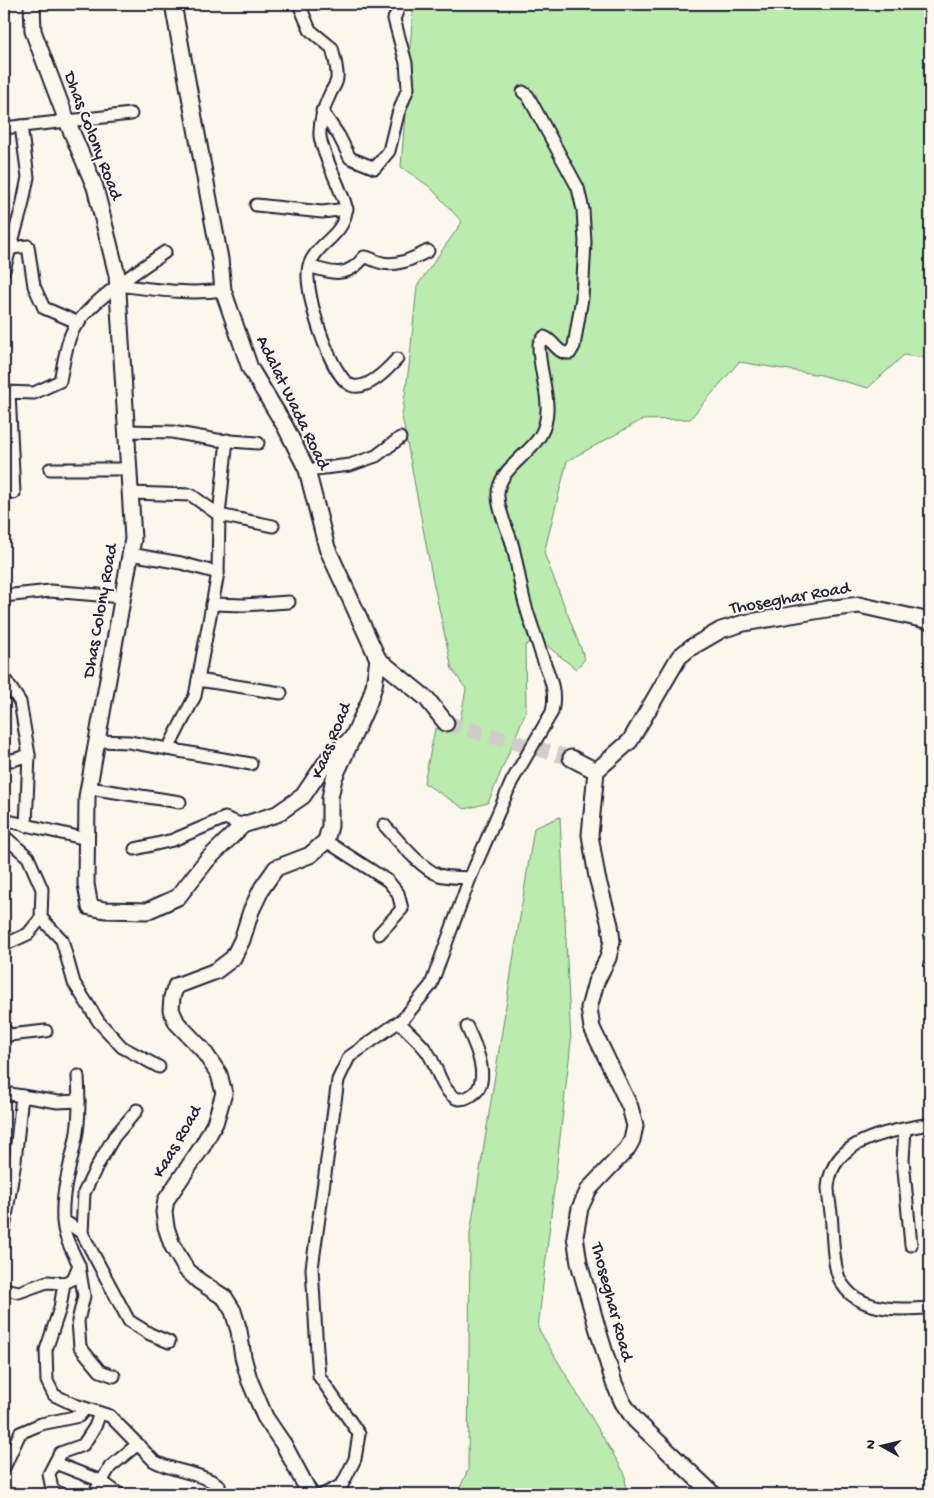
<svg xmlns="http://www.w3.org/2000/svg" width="934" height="1498" viewBox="0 0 934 1498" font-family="'Gochi Hand',sans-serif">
<rect width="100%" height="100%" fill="#fbf7ec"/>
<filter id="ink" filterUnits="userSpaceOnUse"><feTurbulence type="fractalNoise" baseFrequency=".02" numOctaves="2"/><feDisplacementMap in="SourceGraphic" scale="10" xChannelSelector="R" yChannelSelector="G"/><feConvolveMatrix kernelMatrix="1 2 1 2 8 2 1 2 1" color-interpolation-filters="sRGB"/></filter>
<g filter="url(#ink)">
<g fill="#b9ecad" stroke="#6e8774">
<polygon points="416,4 930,4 930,359 904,355 868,388 821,375 739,362 690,419 642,420 567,461 544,553 585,659 576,669 536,637 525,646 526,711 488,803 465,809 424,783 435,729 459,726 466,689 452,669 432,576 402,416 409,366 417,286 462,222 430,187 401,167 413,9"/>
<polygon points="560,817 571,1042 538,1328 625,1474 626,1494 457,1494 468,1470 470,1234 534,828"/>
</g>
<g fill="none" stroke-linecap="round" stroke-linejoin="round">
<polyline stroke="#d0ccc9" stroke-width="15" stroke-dasharray="15 8" stroke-linecap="butt" points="446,723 571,758"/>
<defs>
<g id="street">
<path d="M299,4L310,30L332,48C334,57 338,69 337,78C337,83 333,88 331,92C324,106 319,120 320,136C321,149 336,179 341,193C343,198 347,205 346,211C343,237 316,243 309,266C302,287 331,381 353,386C369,389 387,370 397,359"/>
<polyline points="322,111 339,136 350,158 375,168 389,151 398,114 408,88 406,63 394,19 400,4"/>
<polyline points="4,128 131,114"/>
<polyline points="256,205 322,212 347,209"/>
<polyline points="4,249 28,246 34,286 44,308 79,323"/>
<path d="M309,266C332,274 348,278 364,257C370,257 374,261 379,262C396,268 414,258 428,251"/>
<polyline points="4,270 22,207 28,177 21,126"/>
<path d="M118,285C152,289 189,295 223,290"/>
<path d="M4,392L34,393L60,381C63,367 66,344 72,332C85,304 139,270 165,252"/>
<polyline points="9,392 14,493"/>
<polyline points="126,431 172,432 217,440 258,443"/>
<polyline points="50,469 128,469"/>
<polyline points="307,470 350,465 376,456 400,438"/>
<polyline points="130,493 191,495 219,515 273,526"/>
<polyline points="130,554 181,563 218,573 195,696 168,749"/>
<polyline points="218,573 219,515 227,440"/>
<polyline points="4,596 50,591 122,597"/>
<polyline points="212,604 244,605 289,602"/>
<polyline points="4,678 20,702 29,755 26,826"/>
<polyline points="198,680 281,693"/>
<polyline points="97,741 129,742 251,764"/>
<polyline points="4,759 13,760 29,755"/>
<polyline points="89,788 180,802"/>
<polyline points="4,820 87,839"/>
<path d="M384,825C397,839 421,869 439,875C449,878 460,877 470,878"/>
<polyline points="4,836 28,857 42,889 41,918 28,934 4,945"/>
<polyline points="326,841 388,881 398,893 402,909 379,934"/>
<polyline points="135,849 173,840 225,818 243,825"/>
<polyline points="41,918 62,940 74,983 99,1022 122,1047 159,1067"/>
<path d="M399,1022C408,1032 421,1042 428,1053C437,1066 440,1087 454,1097C458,1100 464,1099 468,1097C495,1086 475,1044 467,1027"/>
<polyline points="4,1029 9,1035 46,1031"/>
<polyline points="4,1093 58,1102 79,1101"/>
<path d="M930,1124C903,1129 857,1135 839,1159C833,1166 829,1177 828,1187C828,1195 830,1205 831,1213C833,1232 832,1260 839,1278C842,1285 849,1294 856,1298C879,1312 904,1309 930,1308"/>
<polyline points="905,1129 903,1160 911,1245"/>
<polyline points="63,1220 82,1233 129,1321 150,1334 169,1342"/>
<polyline points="4,1229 15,1161 22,1096"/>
<polyline points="82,1233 84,1193 97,1166 114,1137 137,1110"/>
<polyline points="79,1266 84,1296 78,1321 80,1347 100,1371 114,1376"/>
<path d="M64,1283L73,1279L79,1265C74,1254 66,1241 64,1229C59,1198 70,1168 76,1138C80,1117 79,1097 78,1076"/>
<path d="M4,1289L19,1292L47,1282L64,1283L60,1308L46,1350L47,1381L54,1395L75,1405L110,1416L154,1461C174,1472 199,1472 219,1485L220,1494"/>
<polyline points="55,1463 101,1481 119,1494"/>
<polyline points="4,1468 20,1433 41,1424 79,1416 85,1409"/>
<polyline points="61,1494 52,1489 49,1474 60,1453 83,1445 95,1427 100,1413"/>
<polyline points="94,1494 110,1467 138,1444"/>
<path d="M324,1494L342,1485L355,1459L359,1434L319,1376L317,1351L312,1268L338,1080L349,1057L404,1018L431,985L470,878L512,781L552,712C558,687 546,671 539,647C534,631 528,616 524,600C519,580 517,560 511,540C506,526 499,512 498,497C496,471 528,456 540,436C557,408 538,374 539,344L544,337C555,341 556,354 570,353L574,346L582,298L585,242L583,210L578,188L528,96L523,92"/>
</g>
<g id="secondary">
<polyline points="32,4 33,31 67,121 95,187 117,275 133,539 87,797 86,884 90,907 105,910 147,911 178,897 207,860 243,825 277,814 303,796 328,759 351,739"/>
<polyline points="173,4 220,259 223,290 250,368 285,426 307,470 327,548 378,659 427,699 446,723"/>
<polyline points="571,758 596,771"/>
<polyline points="310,1494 284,1445 265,1417 249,1379 243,1357 239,1331 233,1311 225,1298 199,1281 186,1269 172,1245 166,1227 164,1212 166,1200 202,1147 215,1123 224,1093 219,1074 202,1049 177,1023 171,1010 172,997 176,986 216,971 233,958 242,940 251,911 262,888 276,868 310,855 326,841 330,826 330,798 334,778 369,702 374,686 378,659"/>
<polyline points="713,1494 635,1420 623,1403 614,1383 597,1327 579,1263 575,1236 580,1208 589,1189 627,1149 632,1140 635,1126 630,1107 592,1028 589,1008 596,982 608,958 612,941 610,925 597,877 590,835 596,771 630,741 679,657 690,648 721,630 744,623 827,609 859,605 930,621"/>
</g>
</defs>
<use href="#street" stroke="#22223b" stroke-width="15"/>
<use href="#secondary" stroke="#22223b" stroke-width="19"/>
<use href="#street" stroke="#fbf7ec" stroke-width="11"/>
<use href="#secondary" stroke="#fbf7ec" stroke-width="15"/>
</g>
</g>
<g text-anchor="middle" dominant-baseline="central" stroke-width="4" stroke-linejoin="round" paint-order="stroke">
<g font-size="18" fill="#22223b" stroke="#fbf7ec">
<text transform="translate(92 136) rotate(69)">Dhas Colony Road</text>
<text transform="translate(292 403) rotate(64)">Adalat Wada Road</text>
<text transform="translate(790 599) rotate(-10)">Thoseghar Road</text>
<text transform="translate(101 611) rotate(-80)">Dhas Colony Road</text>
<text transform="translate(332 741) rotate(-68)">Kaas Road</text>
<text transform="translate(178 1142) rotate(-60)">Kaas Road</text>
<text transform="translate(611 1302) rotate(75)">Thoseghar Road</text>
</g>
</g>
<rect width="934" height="1498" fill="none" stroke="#fbf7ec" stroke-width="20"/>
<rect x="10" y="10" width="914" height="1478" fill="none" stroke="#22223b" stroke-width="2" filter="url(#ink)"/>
<g transform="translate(882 1446) rotate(278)" stroke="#fbf7ec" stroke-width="4" paint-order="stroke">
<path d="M0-4L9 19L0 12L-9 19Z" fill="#22223b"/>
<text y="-8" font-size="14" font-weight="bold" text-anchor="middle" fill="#22223b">N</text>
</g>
</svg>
